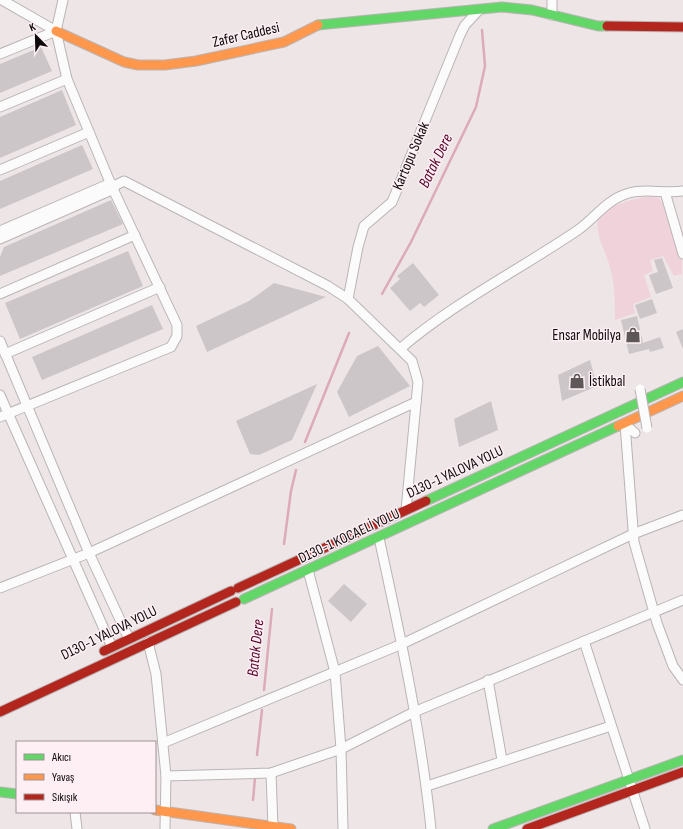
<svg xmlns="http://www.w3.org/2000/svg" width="683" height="829" viewBox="0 0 683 829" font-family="'Sofia Sans Condensed',sans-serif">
<rect width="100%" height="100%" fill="#eee5e7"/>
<path fill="#f0d3da" d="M650,196L659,198L663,205L682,259V274L674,276L663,256L650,260L653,271L644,275L651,297L633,304L635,313L615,320C615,302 615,284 610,267C606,252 595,235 598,220C610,203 631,200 650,196Z"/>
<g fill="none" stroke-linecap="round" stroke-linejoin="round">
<g stroke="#dcaab8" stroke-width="2.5">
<polyline points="382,294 411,242 476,107 485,66 482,30"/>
<polyline points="305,442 349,333"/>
<polyline points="284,544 291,491 296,470"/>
<polyline points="264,690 272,609"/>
<polyline points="257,755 262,710"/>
<polyline points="253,800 255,778"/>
</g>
</g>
<g fill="#cdc6c8">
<polygon points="41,47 52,71 0,93 0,64"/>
<polygon points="62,90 76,125 0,158 0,117"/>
<polygon points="82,145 93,169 0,209 0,181"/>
<polygon points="111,200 123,224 0,276 0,257 4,247"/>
<polygon points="128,251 143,286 20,339 5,303"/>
<polygon points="662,258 673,288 656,294 649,275 658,272 654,260"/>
<polygon points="413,263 439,295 424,307 420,303 410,311 390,288 400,279 397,276"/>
<polygon points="274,283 326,297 207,352 196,326 249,301"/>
<polygon points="652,299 657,313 640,319 635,305"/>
<polygon points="152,305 163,329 42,380 32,357"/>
<polygon points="637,316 643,343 660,337 664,348 650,352 649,349 629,354 621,320"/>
<polygon points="683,329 683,349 676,332"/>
<polygon points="378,346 410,386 349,417 337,392 357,356"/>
<polygon points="590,360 597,386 562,401 558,375"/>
<polygon points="317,384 292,440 259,455 250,454 236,421"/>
<polygon points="491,401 498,430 459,447 454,419"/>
<polygon points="344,584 367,604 351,622 328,601"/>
</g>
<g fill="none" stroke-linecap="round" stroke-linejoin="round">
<defs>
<g id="street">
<polyline points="552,0 552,15"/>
<polyline points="0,54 56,31 63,0"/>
<polyline points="0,107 67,79"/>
<polyline points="0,170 89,132"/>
<polyline points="112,187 124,181 328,286 348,299 412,361 418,382 406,510"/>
<polyline points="665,192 683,254"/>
<polyline points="0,231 111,183"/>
<polyline points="0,239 114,189"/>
<polyline points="0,294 135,235"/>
<polyline points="348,299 358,247 364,226 392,202 460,35 465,25 479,10"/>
<polyline points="0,341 89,553 129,639"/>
<path d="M401,348C455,302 519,270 578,230C595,218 607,199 629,193C646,188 665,194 683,191"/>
<polyline points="5,354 160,287"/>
<polyline points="0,395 112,647"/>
<polyline points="0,417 171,347 177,336 177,325 112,187 67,79 56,31 2,0"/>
<polyline points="625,424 634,542 657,623 673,666 683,680"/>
<polyline points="625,424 635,433"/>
<path d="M379,538C400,634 421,731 431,829"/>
<polyline points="308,570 335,672 341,749 343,829"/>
<polyline points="0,588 89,553 416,402"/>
<polyline points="584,641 645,829"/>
<polyline points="148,642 156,674 166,776"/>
<polyline points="488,680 502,760"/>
<polyline points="163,743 402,644 633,534 683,515"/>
<polyline points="271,773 273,827"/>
<polyline points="427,786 611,726"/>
<polyline points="75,812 77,829"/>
<polyline points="165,829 166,776 271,773 341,749 414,712 683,600"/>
</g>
<g id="fast">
<polyline points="318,25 502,7 532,10 598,26 607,26"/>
<polyline points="426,501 683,382"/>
<polyline points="244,599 618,426"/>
<polyline points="0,792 17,794"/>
<polyline points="493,829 683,760"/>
</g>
<g id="slow">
<polyline points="56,31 124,62 138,65 165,65 196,61 284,42 318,25"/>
<polyline points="618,426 683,396"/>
<polyline points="155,810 291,829"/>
</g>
<g id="jam">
<polyline points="607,26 683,27"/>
<polyline points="238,588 426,501"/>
<polyline points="104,651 231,591"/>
<polyline points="0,712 236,602"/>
<polyline points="527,829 683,772"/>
</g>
</defs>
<use href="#street" stroke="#bab4b5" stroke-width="11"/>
<use href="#fast" stroke="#bab4b5" stroke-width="11"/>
<use href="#slow" stroke="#bab4b5" stroke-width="11"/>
<use href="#jam" stroke="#bab4b5" stroke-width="11"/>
<use href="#street" stroke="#fcfbfb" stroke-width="9"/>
<use href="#fast" stroke="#63d668" stroke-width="9"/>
<use href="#slow" stroke="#ff974d" stroke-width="9"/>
<use href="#jam" stroke="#b3261e" stroke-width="9"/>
<defs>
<polyline id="street-bridge" points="640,389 647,428"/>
</defs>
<use href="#street-bridge" stroke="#bab4b5" stroke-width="11" stroke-linecap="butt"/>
<use href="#street-bridge" stroke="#fcfbfb" stroke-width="9"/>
</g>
<defs>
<symbol id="shop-bare" viewBox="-9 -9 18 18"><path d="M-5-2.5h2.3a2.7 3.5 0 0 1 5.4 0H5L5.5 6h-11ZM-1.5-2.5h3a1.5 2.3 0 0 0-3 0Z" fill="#5d5758" stroke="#fdeff3" stroke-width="2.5" paint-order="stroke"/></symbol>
</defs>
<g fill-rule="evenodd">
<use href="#shop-bare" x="622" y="324" width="22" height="22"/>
<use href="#shop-bare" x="566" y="370" width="22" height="22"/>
</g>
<g text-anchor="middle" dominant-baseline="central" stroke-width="3" stroke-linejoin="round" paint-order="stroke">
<g font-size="15" fill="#0f0a0b" stroke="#fdeff3">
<text transform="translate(246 35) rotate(-13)">Zafer Caddesi</text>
<text transform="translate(411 156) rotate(-67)">Kartopu Sokak</text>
<text transform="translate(455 472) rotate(-25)">D130-1 YALOVA YOLU</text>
<text transform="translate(349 536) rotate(-25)">D130-1 KOCAELİ YOLU</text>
<text transform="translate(109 633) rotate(-26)">D130-1 YALOVA YOLU</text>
</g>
<g font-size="15" fill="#0f0a0b" stroke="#fdeff3" text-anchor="end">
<text x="621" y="335">Ensar Mobilya</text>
<text x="589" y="381" text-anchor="start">İstikbal</text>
</g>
<g font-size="16" font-style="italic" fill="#57032a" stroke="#fdeff3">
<text transform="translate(436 161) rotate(-64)">Batak Dere</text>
<text transform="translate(256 648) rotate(-84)">Batak Dere</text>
</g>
</g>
<rect x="16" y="741" width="140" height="72" fill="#fdeff3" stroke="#9e9396"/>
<rect x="24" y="754" width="20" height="6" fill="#63d668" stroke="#9e9396"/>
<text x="52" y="761" font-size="12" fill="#0f0a0b">Akıcı</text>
<rect x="24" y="774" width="20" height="6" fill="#ff974d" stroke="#9e9396"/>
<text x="52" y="781" font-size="12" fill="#0f0a0b">Yavaş</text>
<rect x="24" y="794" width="20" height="6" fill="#b3261e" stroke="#9e9396"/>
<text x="52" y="801" font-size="12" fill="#0f0a0b">Sıkışık</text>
<g transform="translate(36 36) rotate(337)" stroke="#fdeff3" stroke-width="3" paint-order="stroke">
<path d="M0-3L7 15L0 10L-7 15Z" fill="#0f0a0b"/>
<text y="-6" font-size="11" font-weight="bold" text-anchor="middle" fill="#0f0a0b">K</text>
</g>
</svg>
